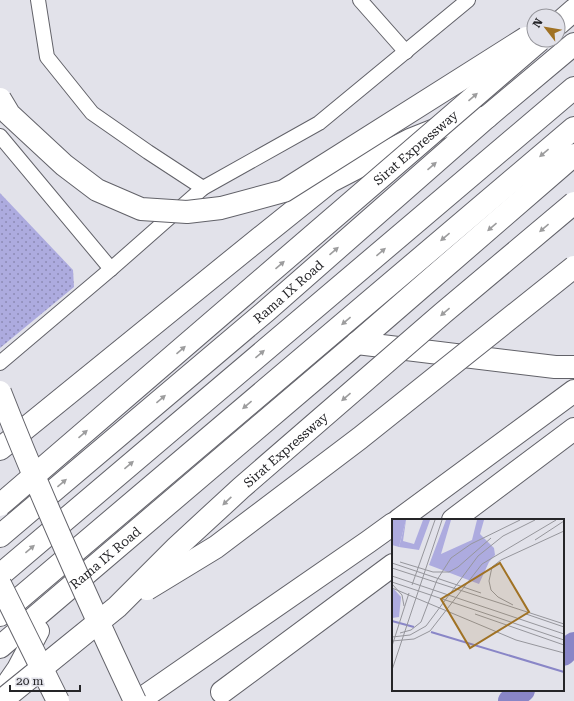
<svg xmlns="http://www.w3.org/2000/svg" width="574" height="701" viewBox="0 0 574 701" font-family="'Roboto Serif',serif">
<defs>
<pattern id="grass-dots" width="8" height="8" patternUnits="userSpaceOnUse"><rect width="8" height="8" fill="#adabdf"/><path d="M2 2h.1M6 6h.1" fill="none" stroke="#8d8bb5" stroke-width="1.8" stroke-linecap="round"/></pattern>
</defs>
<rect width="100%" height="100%" fill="#e2e2ea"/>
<polygon fill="url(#grass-dots)" points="0,193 73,270 74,287 0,348"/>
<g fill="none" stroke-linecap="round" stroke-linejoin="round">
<g stroke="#8986c7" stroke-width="24">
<polyline points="563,654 574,644"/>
<polyline points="510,701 523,690"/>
</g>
<defs>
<g id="service">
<polyline points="38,0 47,57 92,113 148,152 203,188"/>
<polyline points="360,0 406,52"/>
<polyline points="0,136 111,269"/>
<polyline points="0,363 111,269 203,188 319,123 468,0"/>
</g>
<g id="minor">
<polyline points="357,343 555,367 574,367"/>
<polyline points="453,520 574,429"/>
<polyline points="222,692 393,565"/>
</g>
<g id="primary">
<path id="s1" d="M0,536L266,311L487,117L574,44"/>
<polyline points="0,575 574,88"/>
<polyline points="0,615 574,128"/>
<path id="s2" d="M0,647L357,343L574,155"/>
<polyline points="0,695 18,669 38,631"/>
</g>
<g id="motorway">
<polyline points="558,24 574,10"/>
<polyline points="0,449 250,246 331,181 410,140 450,124 487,117"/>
<polyline points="399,520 574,391"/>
<polyline points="138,701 368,542 393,524"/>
</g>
</defs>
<use href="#service" stroke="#626269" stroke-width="16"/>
<use href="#minor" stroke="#626269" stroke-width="24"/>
<use href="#primary" stroke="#626269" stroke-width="24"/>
<use href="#motorway" stroke="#626269" stroke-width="24"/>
<use href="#service" stroke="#fff" stroke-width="14"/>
<use href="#minor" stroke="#fff" stroke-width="22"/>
<use href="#primary" stroke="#fff" stroke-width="22"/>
<use href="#motorway" stroke="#fff" stroke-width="22"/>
<defs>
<g id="motorway-bridge">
<polyline points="0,99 9,114 64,165 97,190 141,209 187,212 221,208 284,191 526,38"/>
<path d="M0,392C41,497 87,599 135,701"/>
<path id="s3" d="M0,505L540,40"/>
<polyline points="0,584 58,701"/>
<polyline points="147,589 216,547 360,438 574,267"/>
<path id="s4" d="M1,701L117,607L177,547L241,488L443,313L574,203"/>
</g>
</defs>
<use href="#motorway-bridge" stroke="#626269" stroke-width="24" stroke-linecap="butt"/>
<use href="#motorway-bridge" stroke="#fff" stroke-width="22"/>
</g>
<defs><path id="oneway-solid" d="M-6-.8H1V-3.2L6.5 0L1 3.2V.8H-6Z"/></defs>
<g fill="#9d9d9e">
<use href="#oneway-solid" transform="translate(473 97) rotate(-41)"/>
<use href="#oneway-solid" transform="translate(544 153) rotate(140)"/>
<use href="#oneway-solid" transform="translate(432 166) rotate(-41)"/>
<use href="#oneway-solid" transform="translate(492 227) rotate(139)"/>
<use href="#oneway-solid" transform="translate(544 228) rotate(140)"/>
<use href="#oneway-solid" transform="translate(445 237) rotate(140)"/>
<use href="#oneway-solid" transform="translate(334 251) rotate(-41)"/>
<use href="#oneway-solid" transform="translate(381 252) rotate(-40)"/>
<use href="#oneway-solid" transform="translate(280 265) rotate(-41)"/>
<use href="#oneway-solid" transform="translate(445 312) rotate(140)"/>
<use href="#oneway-solid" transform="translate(346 321) rotate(140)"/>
<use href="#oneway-solid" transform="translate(181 350) rotate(-41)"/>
<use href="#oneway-solid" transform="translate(260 354) rotate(-40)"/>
<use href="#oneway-solid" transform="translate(346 397) rotate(139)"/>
<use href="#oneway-solid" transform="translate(161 399) rotate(-40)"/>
<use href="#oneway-solid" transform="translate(247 405) rotate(140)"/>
<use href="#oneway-solid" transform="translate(83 434) rotate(-41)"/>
<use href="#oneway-solid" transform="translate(129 465) rotate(-40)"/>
<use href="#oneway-solid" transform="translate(62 483) rotate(-40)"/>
<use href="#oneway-solid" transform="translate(227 501) rotate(137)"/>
<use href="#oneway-solid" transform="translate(30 549) rotate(-40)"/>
</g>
<g text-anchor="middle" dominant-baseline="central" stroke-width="3.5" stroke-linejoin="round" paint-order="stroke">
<g font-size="13" fill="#252528" stroke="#e2e2ea">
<text stroke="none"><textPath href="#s3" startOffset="548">Sirat Expressway</textPath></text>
<text stroke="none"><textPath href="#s1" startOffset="378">Rama IX Road</textPath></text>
<text stroke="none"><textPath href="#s4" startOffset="380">Sirat Expressway</textPath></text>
<text stroke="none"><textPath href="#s2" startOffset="138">Rama IX Road</textPath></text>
</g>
</g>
<g transform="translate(392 519)">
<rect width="172" height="172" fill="#e2e2ea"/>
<path d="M14,1L11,22L22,25L31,1H38L27,31L7,28ZM54,1H59L49,35L80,21L85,1H92L88,15L102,29L103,36L97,43L87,65L37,46Z" fill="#adabdf"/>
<path d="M0,1H14L7,28L0,26Z" fill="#adabdf"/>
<path d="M0,68L9,78L7,98L0,99Z" fill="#adabdf"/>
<path fill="none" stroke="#8986c7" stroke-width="2" d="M0,102L22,108M39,113L172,153"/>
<path fill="none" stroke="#96969c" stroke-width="1" d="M143,21L172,2M8,43L41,53H57L66,48L99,19M0,44L89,74M0,49L172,105M0,57L172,115M0,63L172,121M0,65L10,76L12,87M20,66L43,1M0,69L124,121L172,134M121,86L106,78L99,71L97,62L100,48L109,41L172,12M83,95L172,126M134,95L172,108M8,114L19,111L29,103L45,61L59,39L79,25L128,1M0,118L18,116L34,107L86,37L111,17L143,1M0,122L22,120L38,112L90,45L164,1M0,127L17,74M0,151L50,1"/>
<path fill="#a07224" fill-opacity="0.15" stroke="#a07224" stroke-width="2" d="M108,44L137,93L78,129L49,80Z"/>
<rect width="172" height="172" fill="none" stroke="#252528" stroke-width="2"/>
</g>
<g transform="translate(546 28) rotate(301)"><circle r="19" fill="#e2e2ea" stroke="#96969c"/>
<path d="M0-3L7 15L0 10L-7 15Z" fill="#a07224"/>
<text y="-6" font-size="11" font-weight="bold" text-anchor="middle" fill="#252528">N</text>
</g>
<path d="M10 685v6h70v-6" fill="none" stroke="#252528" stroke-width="2"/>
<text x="16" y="685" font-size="12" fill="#252528" stroke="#e2e2ea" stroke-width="3" paint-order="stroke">20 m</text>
</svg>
